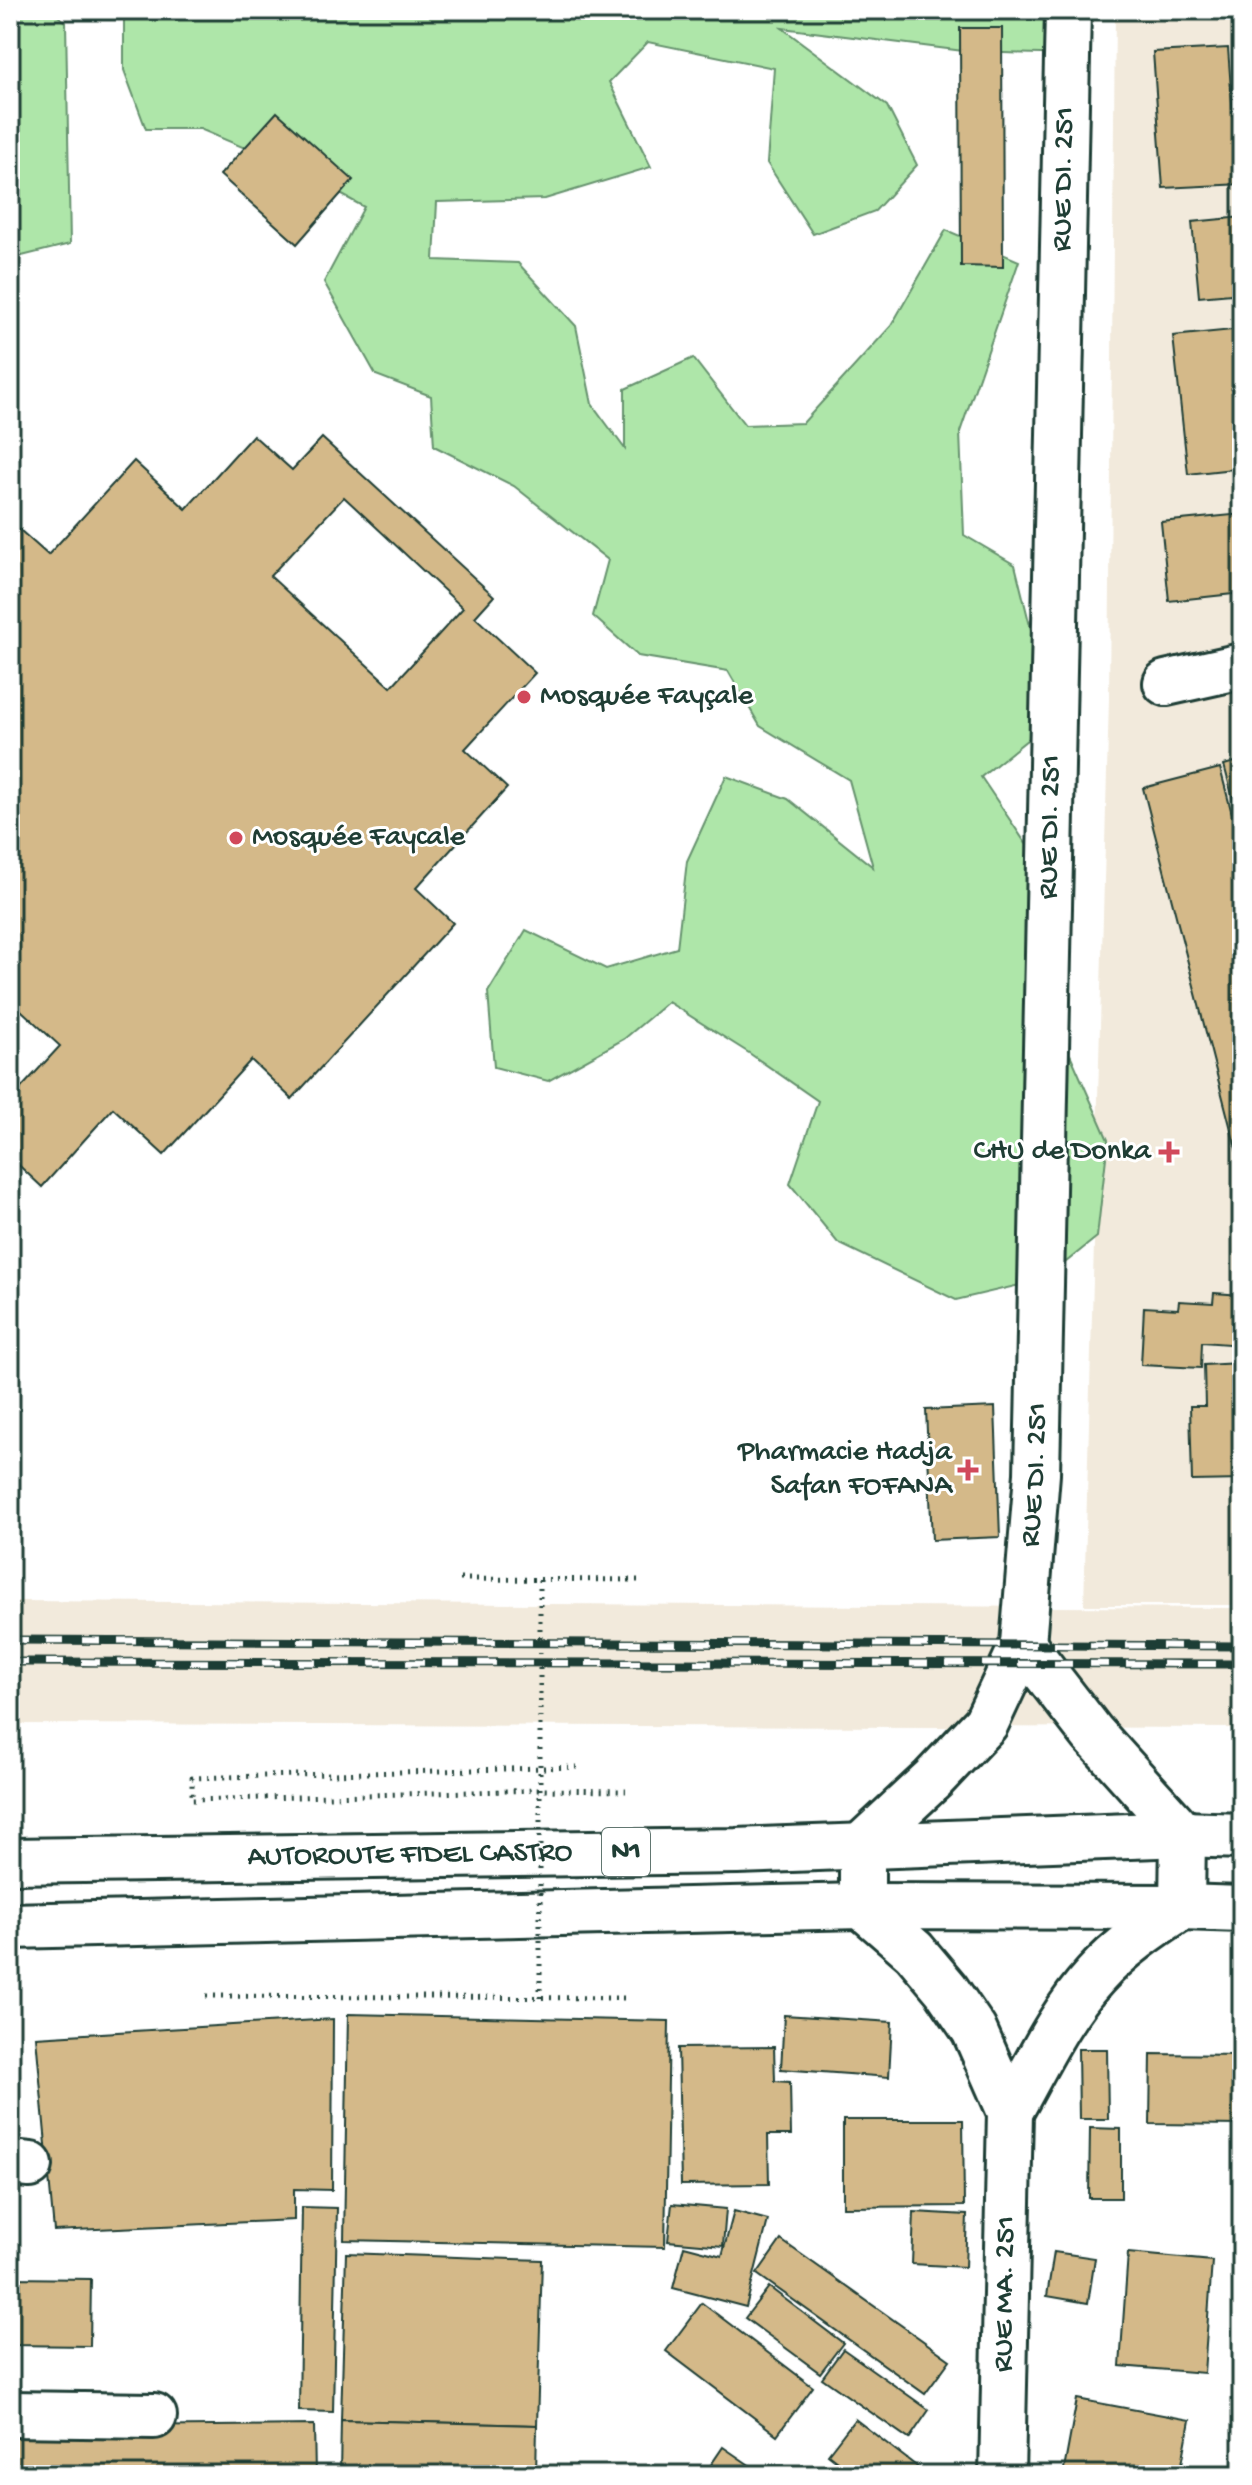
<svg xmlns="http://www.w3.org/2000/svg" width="1252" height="2485" viewBox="0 0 1252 2485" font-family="'Gochi Hand',sans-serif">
<rect width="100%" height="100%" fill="#fff"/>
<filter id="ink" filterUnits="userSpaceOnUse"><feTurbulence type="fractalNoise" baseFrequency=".0125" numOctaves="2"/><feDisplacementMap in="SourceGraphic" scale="16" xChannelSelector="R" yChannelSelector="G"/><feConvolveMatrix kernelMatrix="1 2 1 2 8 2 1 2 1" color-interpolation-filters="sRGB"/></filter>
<g filter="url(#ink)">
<g fill="#f2eadc">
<polygon points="1115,10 1242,10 1242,1605 1084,1605 1109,699"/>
<polygon points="10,1601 1242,1608 1242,1728 10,1724"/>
</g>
<g fill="#aee6a9" stroke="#66926e" stroke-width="2">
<polygon points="10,10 50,10 66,22 70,244 10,259"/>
<polygon points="124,10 1076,10 1072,55 971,52 782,28 887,106 917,165 875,211 813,234 767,163 774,68 648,42 609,82 651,167 545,199 437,202 434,260 518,263 576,326 592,404 625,449 625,389 693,358 745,425 803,423 891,326 946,230 1019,261 960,432 964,535 1015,565 1053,719 981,777 1047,875 1043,993 1108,1140 1097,1237 1045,1279 956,1300 838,1243 790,1184 818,1101 749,1053 668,1002 624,1039 548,1081 494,1067 488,992 526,930 606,969 677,948 687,861 726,776 788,799 873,867 849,780 760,726 728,671 638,656 593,616 608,560 514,486 434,446 431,396 376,375 324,282 364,207 297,170 200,129 146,129 124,70"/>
</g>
<g fill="#d4b989" stroke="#1f3d34" stroke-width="2" fill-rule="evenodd">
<polygon points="960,28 1002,28 1003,267 961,266"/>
<polygon points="1228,48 1233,116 1242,116 1242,184 1163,188 1153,52"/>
<polygon points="277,112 353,180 297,244 220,175"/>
<polygon points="1242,217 1242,293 1199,297 1192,222"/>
<polygon points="1242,329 1242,468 1188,474 1173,336"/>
<path d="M253,435L292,470L322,438L494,596L475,617L535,673L465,749L507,788L416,888L453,923L292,1099L251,1060L164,1155L113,1108L42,1187L10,1157V1100L60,1046L10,1000V524L12,523L48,555L134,461L186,509ZM344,497L463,608L391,687L270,576Z"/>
<polygon points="1242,514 1242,593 1169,601 1161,522"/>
<polygon points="1242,760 1242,832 1224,765"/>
<polygon points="1220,768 1242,852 1242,1172 1143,788"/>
<polygon points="1214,1293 1242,1295 1242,1345 1202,1342 1201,1368 1141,1365 1144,1307 1178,1309 1179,1301 1213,1303"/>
<polygon points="1239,1351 1242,1351 1242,1480 1192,1481 1190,1406 1205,1406 1204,1365 1239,1363"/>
<polygon points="995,1407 1000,1537 932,1540 926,1410"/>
<polygon points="348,2014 669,2021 665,2247 344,2240"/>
<polygon points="784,2015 892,2022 889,2077 781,2069"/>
<polygon points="333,2019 332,2190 294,2189 294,2220 54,2231 36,2037"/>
<polygon points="774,2047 775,2081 790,2082 791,2135 768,2135 769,2184 681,2185 678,2048"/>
<polygon points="1078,2049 1107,2049 1108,2119 1079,2119"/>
<polygon points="1151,2054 1242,2055 1242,2125 1150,2124"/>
<polygon points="843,2120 963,2120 964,2206 843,2207"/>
<polygon points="1090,2128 1121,2129 1121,2198 1089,2198"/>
<polygon points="672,2204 726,2209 723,2246 668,2241"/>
<polygon points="302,2207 337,2208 333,2412 299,2411"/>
<polygon points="734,2211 768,2220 746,2307 673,2288 684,2246 722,2256"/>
<polygon points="914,2212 967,2215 965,2267 912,2264"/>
<polygon points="781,2240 950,2360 925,2394 757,2274"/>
<polygon points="1240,2249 1242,2250 1242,2335 1236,2335"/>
<polygon points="1054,2252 1095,2258 1088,2303 1047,2296"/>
<polygon points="346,2253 542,2260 537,2425 341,2420"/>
<polygon points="1128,2253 1212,2261 1204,2373 1120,2366"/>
<polygon points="10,2278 91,2279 90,2346 10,2345"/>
<polygon points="769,2287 843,2343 820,2373 745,2318"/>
<polygon points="702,2303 813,2387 777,2435 666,2351"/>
<polygon points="843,2349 929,2410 909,2439 822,2378"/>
<polygon points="1077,2399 1190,2420 1180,2475 1063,2475"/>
<polygon points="855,2419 928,2475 855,2475 828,2454"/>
<polygon points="341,2420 537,2425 536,2475 340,2475"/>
<polygon points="314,2425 315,2475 10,2475 10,2428"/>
<polygon points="723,2447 764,2475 704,2475"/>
</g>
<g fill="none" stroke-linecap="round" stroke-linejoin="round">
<defs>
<g id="minor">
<polyline points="1166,683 1242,666"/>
<polyline points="862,1906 914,1951 946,1989 974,2030 1010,2112 1002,2475"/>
<path d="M1010,2112C1036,2066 1059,2015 1095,1976C1120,1948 1151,1927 1182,1907"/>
<polyline points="10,2163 30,2165"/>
<polyline points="10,2414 154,2416"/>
</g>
<g id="major">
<polyline points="1023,1644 1092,1733 1183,1834 1182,1907"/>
<path id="s1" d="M862,1906V1845L933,1779L986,1723L1023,1644L1037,1474L1068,10"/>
</g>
<g id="highway">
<path id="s2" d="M10,1861L737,1851L1183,1834L1242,1836"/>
<polyline points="10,1926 862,1906 1182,1907 1242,1909"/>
</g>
</defs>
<use href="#minor" stroke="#1f3d34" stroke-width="50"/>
<use href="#major" stroke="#1f3d34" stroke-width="50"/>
<use href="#highway" stroke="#1f3d34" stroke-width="50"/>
<g stroke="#1f3d34" stroke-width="5" stroke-dasharray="2 6" stroke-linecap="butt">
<polyline points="460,1579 643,1580"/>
<polyline points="577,1767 192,1778 192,1800 540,1790 626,1791"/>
<polyline points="206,1996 628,1998"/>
</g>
<use href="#minor" stroke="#fff" stroke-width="44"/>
<use href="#major" stroke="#fff" stroke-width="44"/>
<use href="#highway" stroke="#fff" stroke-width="44"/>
<defs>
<g id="rail">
<polyline points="10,1640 1242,1646"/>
<polyline points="10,1662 1242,1664"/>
</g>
</defs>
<use href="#rail" stroke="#1f3d34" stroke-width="9"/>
<use href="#rail" stroke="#fff" stroke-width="6" stroke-dasharray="18" stroke-linecap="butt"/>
<polyline stroke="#1f3d34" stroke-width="5" stroke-dasharray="2 6" stroke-linecap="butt" points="540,1998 540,1580"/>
</g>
</g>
<g fill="#d1495b" stroke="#fff" stroke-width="3">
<circle cx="524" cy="697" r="8"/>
<circle cx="236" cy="838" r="8"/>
<path d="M1165 1140h8v8h8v8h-8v8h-8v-8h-8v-8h8z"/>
<path d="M964 1458h8v8h8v8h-8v8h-8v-8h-8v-8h8z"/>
</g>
<g text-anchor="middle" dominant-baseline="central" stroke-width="6" stroke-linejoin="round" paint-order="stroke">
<rect fill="#fff" stroke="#627771" stroke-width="2" x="602" y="1828" width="48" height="48" rx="6"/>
<g font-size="28" font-weight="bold" fill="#1f3d34">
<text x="626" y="1852">N1</text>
</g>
<g font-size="30" fill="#1f3d34" stroke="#fff">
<text stroke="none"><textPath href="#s1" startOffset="1788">RUE DI. 251</textPath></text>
<text stroke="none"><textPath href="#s1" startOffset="1140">RUE DI. 251</textPath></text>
<text stroke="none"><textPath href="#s1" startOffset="492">RUE DI. 251</textPath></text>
<text stroke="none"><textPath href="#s2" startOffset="400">AUTOROUTE FIDEL CASTRO</textPath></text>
<text transform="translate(1006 2294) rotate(-89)">RUE MA. 251</text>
</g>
<g font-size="30" fill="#1f3d34" stroke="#fff" text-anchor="start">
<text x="540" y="697">Mosquée Fayçale</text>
<text x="252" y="838">Mosquée Faycale</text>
<text x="1151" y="1152" text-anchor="end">CHU de Donka</text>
<text x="952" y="1453" text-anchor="end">Pharmacie Hadja<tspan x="952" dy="34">Safan FOFANA</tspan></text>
</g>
</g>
<rect width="1252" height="2485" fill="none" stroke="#fff" stroke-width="40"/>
<rect x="20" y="20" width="1212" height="2445" fill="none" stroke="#1f3d34" stroke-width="3" filter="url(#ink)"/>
</svg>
